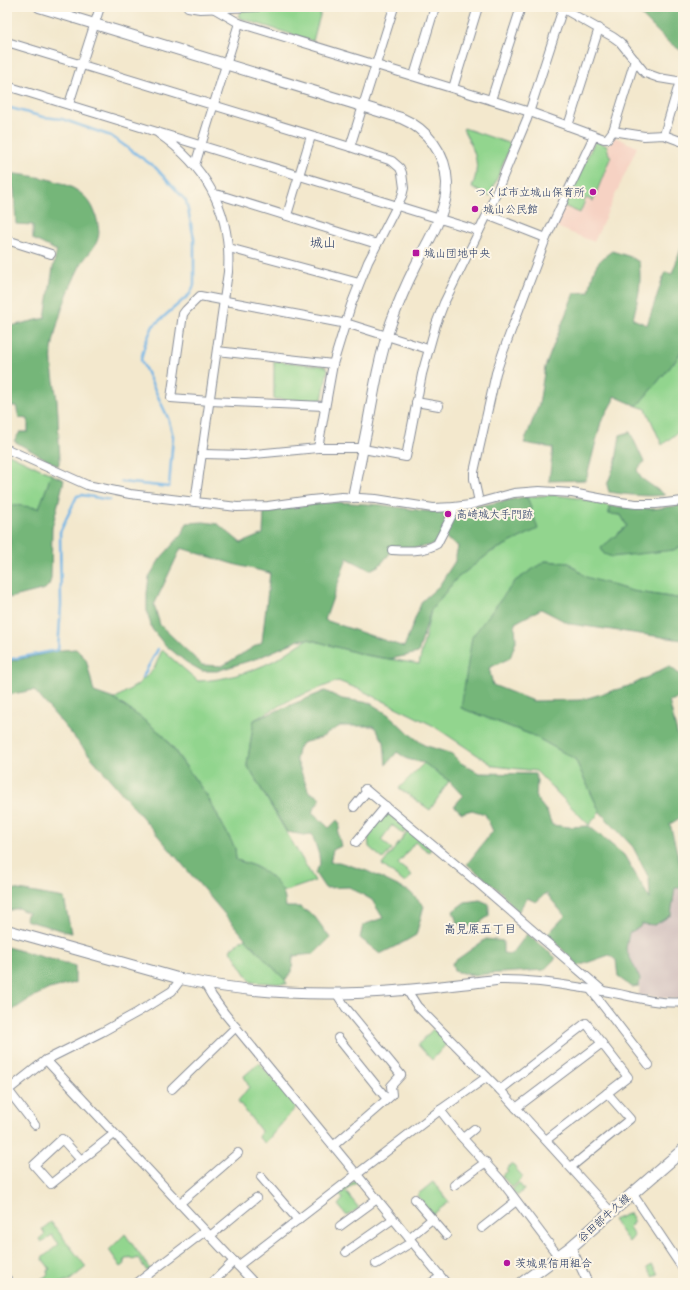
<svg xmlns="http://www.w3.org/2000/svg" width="690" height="1290" viewBox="0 0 690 1290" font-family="'Shantell Sans','Klee One',sans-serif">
<rect width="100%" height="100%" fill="#fcf5e5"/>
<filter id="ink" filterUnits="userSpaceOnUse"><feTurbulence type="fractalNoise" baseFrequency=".025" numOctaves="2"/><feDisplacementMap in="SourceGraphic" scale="8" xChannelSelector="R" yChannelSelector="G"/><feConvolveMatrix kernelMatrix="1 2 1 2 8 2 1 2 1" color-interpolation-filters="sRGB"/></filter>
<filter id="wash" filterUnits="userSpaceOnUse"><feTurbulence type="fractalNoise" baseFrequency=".012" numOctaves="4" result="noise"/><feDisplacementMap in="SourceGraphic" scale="16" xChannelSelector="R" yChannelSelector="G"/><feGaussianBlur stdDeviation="0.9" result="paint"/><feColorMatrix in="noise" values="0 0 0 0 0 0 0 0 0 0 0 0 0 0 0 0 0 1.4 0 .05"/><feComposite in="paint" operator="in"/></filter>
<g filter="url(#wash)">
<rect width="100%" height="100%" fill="#f3e8cd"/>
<polygon fill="#f6d2c3" points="615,137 637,147 594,242 554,226 596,141 607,146"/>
<polygon fill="#d1bfbd" points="675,888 683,888 683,998 677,999 639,995 640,979 626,949 629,933 640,927 641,924 655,925"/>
<g fill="#92d58e" stroke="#568276">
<polygon points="322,8 313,41 240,18 238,16 240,12 242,10"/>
<path d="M464,128L511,144L490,196L472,188C473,183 476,177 476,172C479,157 469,141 463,129Z"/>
<polygon points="596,141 607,146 609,155 611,156 593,201 586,198 580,213 564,206 594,143"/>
<polygon points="683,347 683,428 662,445 646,409 637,406 677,359"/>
<polygon points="274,361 325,366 328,369 322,399 320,401 274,399"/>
<polygon points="7,453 51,474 48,484 39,509 7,504 8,487"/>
<path d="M554,495L577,498L609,506V514L621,515L627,526L601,548L674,550L683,545V599L632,591L585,577L569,563L545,561L461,708L532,735L575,759L600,812L589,825L536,771L494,766L432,725L361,690L338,681L292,699L254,720L247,765L315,881L283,892C267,873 261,866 236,860L235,848L207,796L175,751L163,735L140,717L114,699L137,685L154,669L162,650L198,681C224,680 249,673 273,661C285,655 296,646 308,639L365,655L419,664L431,610L456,579L491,552L537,529L528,500L524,497Z"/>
<polygon points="424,763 449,781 430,810 399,788"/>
<polygon points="386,812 407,829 403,834 392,825 381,840 392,849 383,859 369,847 368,834"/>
<polygon points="408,831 431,848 429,852 415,842 398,864 412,875 405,883 382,865"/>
<polygon points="245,938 285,980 287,984 251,982 230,949"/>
<polygon points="433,1029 448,1042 432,1060 418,1045"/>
<polygon points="259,1063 297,1106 265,1143 259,1138 261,1131 238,1101 249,1087 244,1076"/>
<polygon points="512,1164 523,1177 512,1188 502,1176 508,1171 506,1169"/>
<polygon points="357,1179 358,1181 345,1191 359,1208 347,1216 338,1205 343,1199 338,1193"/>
<polygon points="433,1182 449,1202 432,1215 417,1195"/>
<polygon points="519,1183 524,1190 517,1196 512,1190"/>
<polygon points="630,1213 633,1218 632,1219 634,1222 632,1223 632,1225 629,1228 634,1236 629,1242 613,1220"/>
<polygon points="51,1222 86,1267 69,1281 65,1281 61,1283 41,1283 40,1281 48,1274 47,1271 50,1269 42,1258 59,1244 52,1235 41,1242 39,1239 45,1234 42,1229"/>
<polygon points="125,1234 150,1269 147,1271 138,1258 133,1260 131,1257 124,1260 125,1264 121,1267 109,1250"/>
<polygon points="652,1265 658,1274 653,1277 647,1268"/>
</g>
<g fill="#75b679" stroke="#48726c" fill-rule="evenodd">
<polygon points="633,7 683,7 683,52 667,41"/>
<path d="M7,173C39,177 90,180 97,220C98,225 100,232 98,238C96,248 85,256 80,266C68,290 58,317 53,343C49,362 55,383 57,401C59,420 58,439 60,459L58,466L14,441L20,432H28V419L19,418L16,406H7V327L45,318L53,268L57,251L33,239V225L16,224L14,189L10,182H7Z"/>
<path d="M683,243V347L677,359L637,406L614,396L613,401L601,422L586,480L549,481L553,448L524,443L539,404L545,367L574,293L589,292C594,270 592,265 612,251L631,257L639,262C642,285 638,298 633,319L647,325L665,272L672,274Z"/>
<path d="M630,432L644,462L637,470L641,478L665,495C646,497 628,495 609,492L607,485L616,461L620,435Z"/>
<polygon points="51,474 64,480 52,528 51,579 49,585 45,589 10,598 7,591 7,566 10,541 7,524 7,504 39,508 48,484"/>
<path d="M524,497L528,499L538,529L491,552L456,579L431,610L418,653L390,659L365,655L308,639L299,640L258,658L217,671H202L186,662L164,644L152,629L147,611V593L149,577L160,559L182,534L187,523L204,522L218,524L241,543L263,534L264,512L313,504L336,502L382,505L424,511L450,512ZM445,538L458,546L455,561L439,586L422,601L404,647L325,620L347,558L370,570L380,565L391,552L439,544ZM181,548L233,564L270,573L262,642L222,666L202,665L160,625L154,605Z"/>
<polygon points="683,505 683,545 674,550 612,557 604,554 601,548 627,526 621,515 609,514 609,506 653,509"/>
<polygon points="545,561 569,563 586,577 632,591 683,599 683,640 570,624 541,609 515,623 516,641 510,658 489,668 493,685 533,701 581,700 632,685 669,666 683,677 683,697 669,701 683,757 683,816 670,824 683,876 683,888 675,888 671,915 655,925 641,924 640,927 629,933 626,949 640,979 639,986 632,987 618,977 616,960 609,955 578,966 548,934 565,916 546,893 536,902 527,898 518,912 501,892 467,864 493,831 485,814 472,810 462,813 454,806 463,796 449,781 424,763 407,759 397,752 386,765 384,742 374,726 340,726 320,738 302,743 298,749 296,759 309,792 321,798 312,812 329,828 337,820 340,824 338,834 341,846 333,850 330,862 339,862 367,871 410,892 424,906 416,935 404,942 380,954 360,938 363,925 383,918 372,900 349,887 325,888 315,873 320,864 319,855 312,834 304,835 287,832 247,765 254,720 325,691 342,699 370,703 389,715 407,732 424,745 452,754 461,763 479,773 535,774 537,780 536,798 547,812 552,825 569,827 589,826 624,855 650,899 649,878 633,847 600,812 575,759 532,735 461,708 472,637 515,581"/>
<path d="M76,649L86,659L94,692L114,699L140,717L163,735L207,796L235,848L236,860C255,865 272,873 283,892C285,896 285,902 286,907H300L315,917L330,938L314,954L293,956L292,972L285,980L245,938L34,690L7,695V662L62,650Z"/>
<polygon points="7,888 64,898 71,933 25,920 28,913 18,908 7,911"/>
<polygon points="480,900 489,904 489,916 473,927 457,923 453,911 465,902"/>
<polygon points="527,934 556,958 544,970 472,975 454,971 452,963 486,939 503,941 503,953 512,954"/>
<polygon points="7,947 75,966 75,983 49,989 31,998 7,1014"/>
</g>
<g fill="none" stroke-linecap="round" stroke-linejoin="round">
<g stroke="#70b4e6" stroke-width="2.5">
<polyline points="7,107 43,117 62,119 111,136 156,168 186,201 194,238 194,285 190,294 153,326 145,344 141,360 168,418 173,436 169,487 121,482"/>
<polyline points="7,660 58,650 61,605 60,532 77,496 82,495 110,500"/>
<polyline points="142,678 158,649"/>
</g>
</g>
</g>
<g filter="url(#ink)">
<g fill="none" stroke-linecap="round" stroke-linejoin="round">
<defs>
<g id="minor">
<polyline points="188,7 200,9 257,7"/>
<polyline points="560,7 613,37 620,42 645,73 659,78 683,82"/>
<polyline points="213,8 239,23 530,112 604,139 607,139 613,131 635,60"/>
<polyline points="7,42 350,147 392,161 400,168 402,173 404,188 402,196 368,262 351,305 333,364 318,448"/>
<polyline points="414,76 435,7"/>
<polyline points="7,86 479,231"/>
<polyline points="453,88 478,7"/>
<polyline points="491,100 521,7"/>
<polyline points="69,104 100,7"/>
<polyline points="568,126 599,28"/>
<polyline points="613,131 644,136 664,135 683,142"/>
<path d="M159,134C208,168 232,213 228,272L195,502"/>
<polyline points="664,135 680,81"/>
<polyline points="350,147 394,7"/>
<polyline points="195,165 239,23"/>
<polyline points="214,194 223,196 377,244"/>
<polyline points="287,215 311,136"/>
<polyline points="487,215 546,238"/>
<polyline points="7,240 51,254"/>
<polyline points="229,248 359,283"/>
<polyline points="217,351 333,364"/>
<polyline points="416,402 439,406"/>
<polyline points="325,406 210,401 171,398 183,314 186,310 200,296 352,325 428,349"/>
<polyline points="7,449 87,485 130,494 237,507 268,506 311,500 342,497 376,499 433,508 454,507 470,505 514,493 539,491 572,493 620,502 636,504 656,504 683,501"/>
<polyline points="203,454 244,455 318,448 358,448 406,457 422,374 436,324 444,303 487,215 527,119 563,8 564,7"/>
<polyline points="479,502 474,479 474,472 496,373 503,352 546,238 594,136"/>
<path d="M392,550C407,551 423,552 437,544L453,513L454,507"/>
<polyline points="365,789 478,883 603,991"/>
<polyline points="354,807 367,791"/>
<polyline points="356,842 386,806"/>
<path d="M496,980C532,979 568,986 603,991C630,995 656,1005 683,1002"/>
<polyline points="205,984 212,996 225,1014 446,1283"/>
<polyline points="407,990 417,1006 500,1090 611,1212"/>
<polyline points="591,990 649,1065"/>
<polyline points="338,1038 387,1099"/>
<polyline points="46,1060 254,1283"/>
<polyline points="172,1089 236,1027"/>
<polyline points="8,1090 35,1125"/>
<polyline points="500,1090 586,1023 628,1077 546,1140"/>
<polyline points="7,1091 46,1060 102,1032 138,1012 172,991 181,979"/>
<polyline points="516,1108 602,1043"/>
<polyline points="440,1110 458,1133 500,1179 559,1257"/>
<polyline points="463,1138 474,1129"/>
<polyline points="333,1146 392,1095 391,1086 401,1075 346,1008 337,994"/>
<polyline points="81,1160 62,1139 34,1165 51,1184 114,1134"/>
<polyline points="571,1167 630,1119 607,1093"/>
<polyline points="261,1177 298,1220"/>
<polyline points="454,1185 486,1162"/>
<polyline points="632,1193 683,1269"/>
<polyline points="415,1199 446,1235"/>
<polyline points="179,1204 238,1153"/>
<polyline points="340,1226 377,1199"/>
<polyline points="482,1228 516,1201"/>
<polyline points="210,1236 256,1198"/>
<polyline points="409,1238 432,1219"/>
<polyline points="571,1247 588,1283"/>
<polyline points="346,1252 393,1219"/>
<polyline points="376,1264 412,1242"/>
<polyline points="238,1266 440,1110 487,1077"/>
<polyline points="7,1279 10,1283"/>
<polyline points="137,1283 205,1231"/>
<polyline points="212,1283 234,1261"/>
<polyline points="431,1283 441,1277"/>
</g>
<g id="tertiary">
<path d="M39,7L401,118C427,129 446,153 447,183C447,213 428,241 415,267C406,285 398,304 391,323C380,355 374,389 368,423C363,448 358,473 353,497"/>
<path d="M7,930L181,979C238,991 298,995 357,993C403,992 450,985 496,980"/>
<polyline points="682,1002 683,1003"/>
</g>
<polyline id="secondary" points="522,1283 571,1247 683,1150"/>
</defs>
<use href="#minor" stroke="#878c96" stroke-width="10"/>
<use href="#tertiary" stroke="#878c96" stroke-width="12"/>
<use href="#secondary" stroke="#878c96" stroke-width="13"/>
<use href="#minor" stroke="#fff" stroke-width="8"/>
<use href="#tertiary" stroke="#fff" stroke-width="10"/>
<use href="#secondary" stroke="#fff" stroke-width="11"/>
</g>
</g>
<g fill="#b5179e" stroke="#fcf5e5" stroke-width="1.5">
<circle cx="593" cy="192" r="4"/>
<circle cx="475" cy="209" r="4"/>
<rect x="412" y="249" width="8" height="8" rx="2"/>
<circle cx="448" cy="514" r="4"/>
<circle cx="507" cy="1263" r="4"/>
</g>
<g text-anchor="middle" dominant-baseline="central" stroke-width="4" stroke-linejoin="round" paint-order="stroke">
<g font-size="11" fill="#1b2f5e" stroke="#fcf5e5" text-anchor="start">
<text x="585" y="192" text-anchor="end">つくば市立城山保育所</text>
<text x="483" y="209">城山公民館</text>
<text x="424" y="253">城山団地中央</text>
<text x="456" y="514">高崎城大手門跡</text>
<text x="515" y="1263">茨城県信用組合</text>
</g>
<g font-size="11" fill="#1b2f5e" stroke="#fcf5e5">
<text transform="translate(604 1218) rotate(-42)">谷田部牛久線</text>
</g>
<g font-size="12" fill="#1b2f5e" stroke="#fcf5e5">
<text x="480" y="929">高見原五丁目</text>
</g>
<g font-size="13" fill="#1b2f5e" stroke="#fcf5e5">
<text x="323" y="242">城山</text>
</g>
</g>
<rect width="690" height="1290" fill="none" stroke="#fcf5e5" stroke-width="24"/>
</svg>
